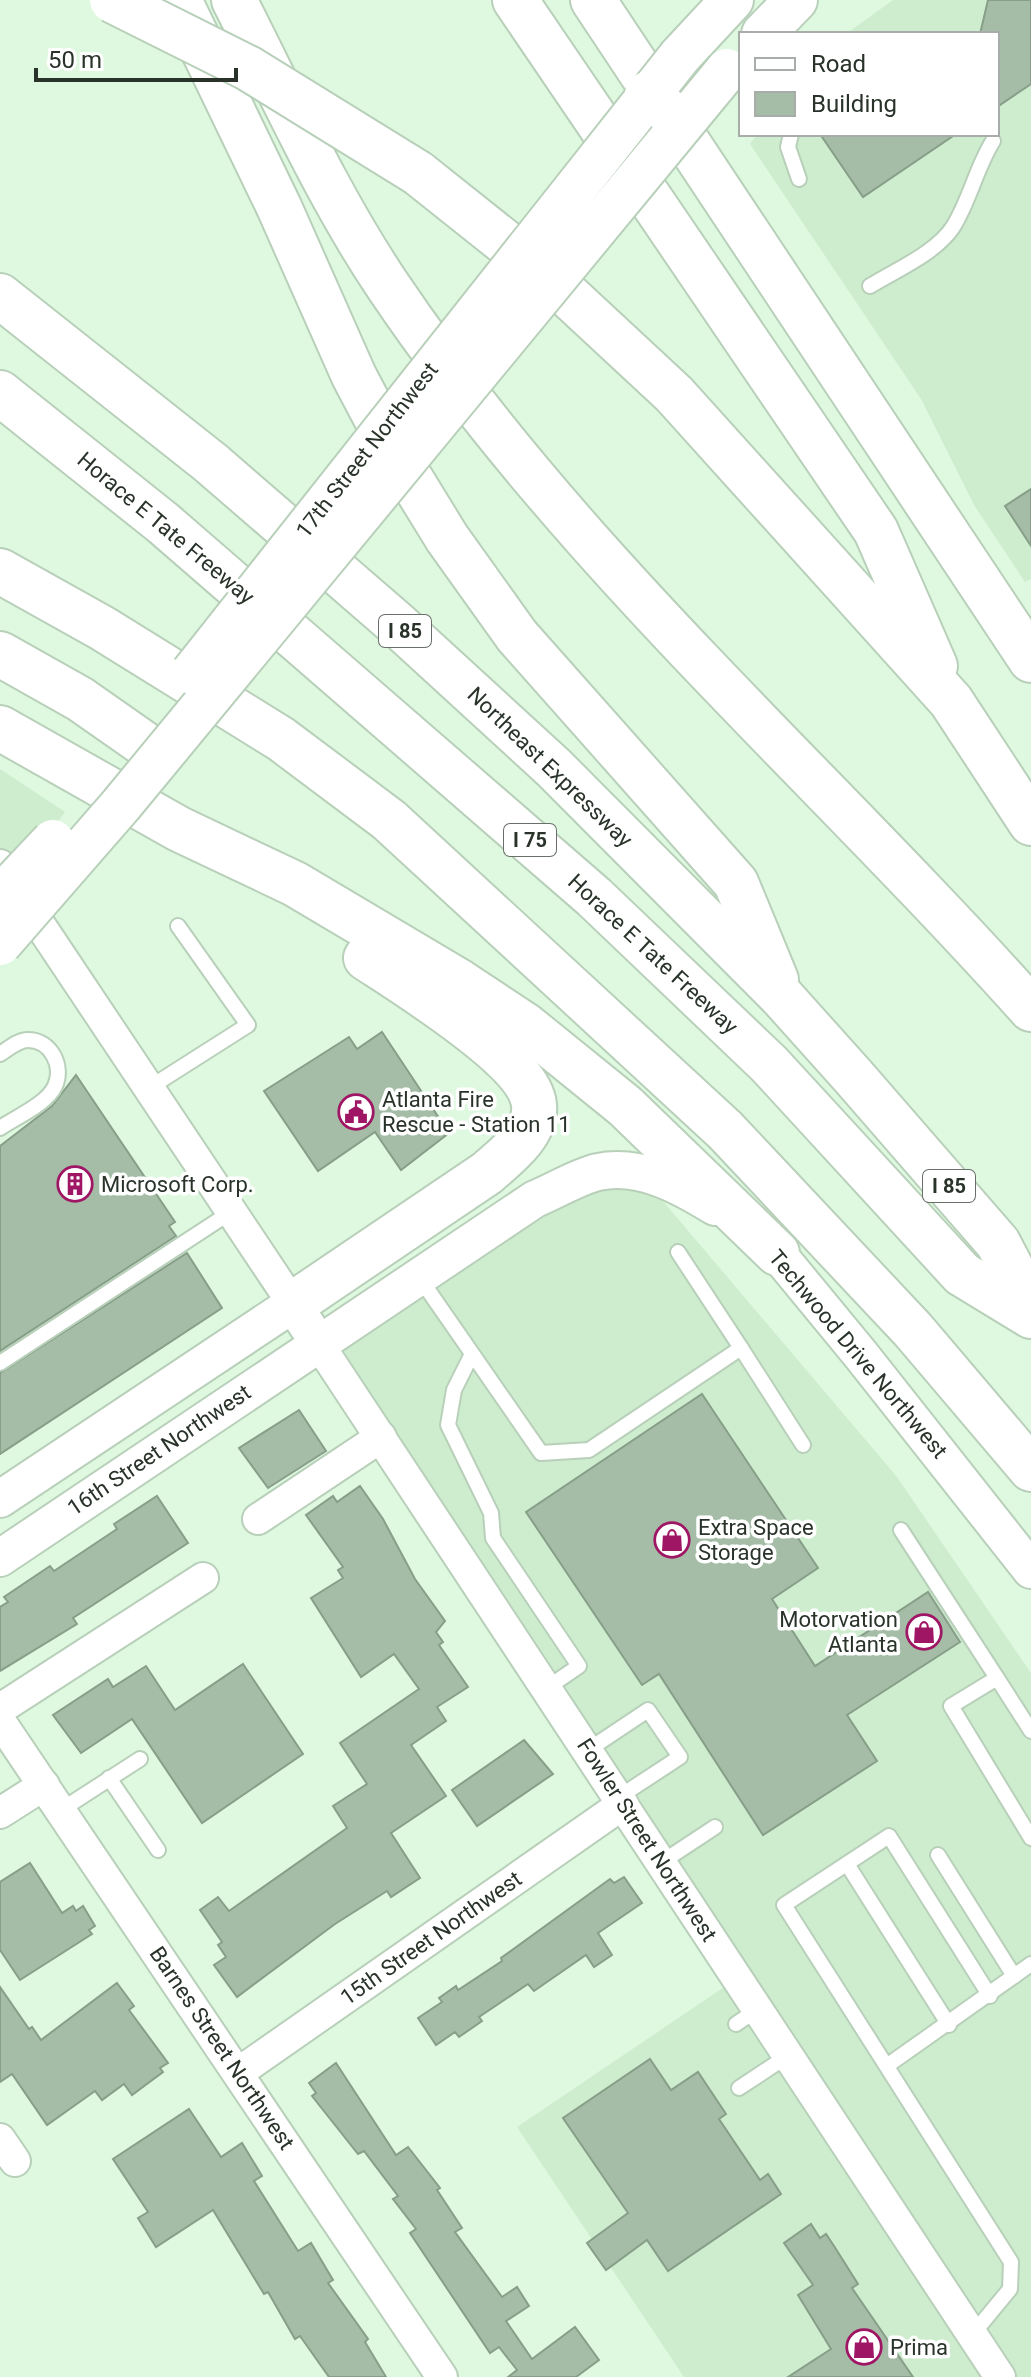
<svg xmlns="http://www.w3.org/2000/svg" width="1031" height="2377" viewBox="0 0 1031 2377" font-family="Roboto,sans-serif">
<rect width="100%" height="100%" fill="#dff8e0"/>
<g fill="#ceedcf">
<polygon points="893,0 1031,0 1031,579 1025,582 974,505 921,399 750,144 758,134 997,134 997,34 846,34"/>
<polygon points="0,769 65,812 13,880 0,890"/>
<polygon points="623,1154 897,1477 1031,1673 1031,2377 684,2377 517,2127 739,1977 318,1354"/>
</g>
<g fill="#a5bda6" stroke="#879e88" stroke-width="2">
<polygon points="988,0 1031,0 1031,84 997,107 997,34 980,34"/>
<polygon points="820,134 956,134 863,197"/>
<polygon points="1031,489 1031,546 1005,506"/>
<polygon points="382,1032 449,1133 401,1170 375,1132 318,1171 264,1091 349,1037 357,1049"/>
<polygon points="76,1075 175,1222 169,1226 176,1236 0,1351 0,1146 52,1106"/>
<polygon points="187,1253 222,1308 0,1454 0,1373"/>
<polygon points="702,1394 818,1568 772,1599 815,1666 928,1592 960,1642 847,1715 877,1761 763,1835 659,1674 642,1685 526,1512"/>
<polygon points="299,1410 326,1451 268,1488 239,1448"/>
<polygon points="360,1486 383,1519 415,1579 445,1621 436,1632 443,1642 439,1645 468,1687 437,1707 446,1721 411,1745 446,1796 391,1833 420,1878 391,1897 387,1891 335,1924 237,1997 214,1965 226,1957 218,1945 222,1942 200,1910 218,1897 229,1911 347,1828 333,1806 367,1784 340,1743 419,1689 394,1654 361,1677 311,1598 343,1578 338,1570 343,1567 306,1515 333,1496 337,1502"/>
<polygon points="157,1496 188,1543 73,1618 77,1624 0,1671 0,1607 8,1602 4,1597 50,1566 54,1571 117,1529 114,1524"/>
<polygon points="243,1664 303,1754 202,1823 132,1719 81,1753 53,1715 108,1679 113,1687 146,1666 175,1710"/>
<polygon points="524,1740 553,1774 477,1826 452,1790"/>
<polygon points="30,1863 62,1913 73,1906 76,1911 83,1906 95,1926 89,1930 92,1934 20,1980 0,1950 0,1882"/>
<polygon points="624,1877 642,1903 598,1933 612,1955 594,1967 586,1955 534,1991 528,1984 479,2017 482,2021 459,2037 455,2032 436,2045 418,2018 442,2002 439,1998 456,1986 458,1990 502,1961 501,1958 610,1879 614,1883"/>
<polygon points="117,1983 134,2006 129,2010 168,2063 160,2068 163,2072 132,2095 124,2084 102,2100 95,2091 47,2125 12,2074 0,2082 0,1987 29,2029 32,2027 41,2040"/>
<polygon points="650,2059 671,2090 698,2072 726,2114 719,2119 760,2180 768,2174 781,2194 668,2271 647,2240 606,2270 587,2243 628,2213 563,2118"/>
<polygon points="336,2063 396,2155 408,2147 440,2188 437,2190 462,2228 455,2232 502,2297 517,2287 529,2306 506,2321 532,2359 575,2327 599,2360 576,2377 508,2377 517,2370 499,2347 490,2353 410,2233 416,2229 393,2199 398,2196 364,2151 358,2154 350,2144 312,2096 316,2093 309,2083"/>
<polygon points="189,2109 221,2157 242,2143 262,2176 254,2181 298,2251 311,2243 333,2280 328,2283 368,2339 365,2342 386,2377 329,2377 300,2336 295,2339 268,2292 264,2294 213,2210 156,2247 138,2218 148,2212 113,2159"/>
<polygon points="811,2224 820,2238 826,2234 834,2246 858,2284 852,2288 913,2377 788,2377 831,2349 798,2295 813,2285 784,2243"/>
</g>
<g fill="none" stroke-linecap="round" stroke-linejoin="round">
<defs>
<g id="service">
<polyline points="791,134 788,147 799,179"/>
<path d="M870,286C896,270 936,253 953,227C970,200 976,168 993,141"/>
<path d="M0,1054C8,1049 18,1040 28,1040C51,1040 64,1066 55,1086C47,1104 16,1117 0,1128"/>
<polyline points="149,1088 248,1025 178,926"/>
<polyline points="419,1277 541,1453 589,1450 741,1348 678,1252"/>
<polyline points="741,1348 803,1445"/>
<polyline points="472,1354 454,1390 448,1425 491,1513 493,1538 579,1666 547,1688"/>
<polyline points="0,1363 231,1212"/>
<polyline points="901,1530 997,1678"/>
<polyline points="1031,1731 997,1678 951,1706 1031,1838"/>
<polyline points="588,1750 648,1710 680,1757 619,1797"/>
<polyline points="109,1778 158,1850"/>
<polyline points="61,1810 140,1759"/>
<polyline points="938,1855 1014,1976"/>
<polyline points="662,1862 715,1827"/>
<polyline points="847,1864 949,2025"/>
<polyline points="736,2024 758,2009"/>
<polyline points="888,2065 1031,1964"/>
<polyline points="739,2088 789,2055"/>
<polyline points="972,2335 1010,2289 1011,2262 784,1905 889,1836 990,1996"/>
</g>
<g id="minor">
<polyline points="0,865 293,1304"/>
<polyline points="318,1343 1000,2377"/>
<polyline points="258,1519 381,1437"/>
<polyline points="0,1709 203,1578"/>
<polyline points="0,1721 442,2377"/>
<polyline points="0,1813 44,1785"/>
<polyline points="238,2073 623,1804"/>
<polyline points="0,2139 15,2161"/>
</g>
<g id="tertiary">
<polyline points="756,1238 777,1253 861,1355 1031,1570"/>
<polyline points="0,1499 293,1304 308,1327"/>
<path d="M0,1558L535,1199C555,1191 577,1177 598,1172C640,1163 681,1186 715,1207"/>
</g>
<g id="secondary">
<polyline points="763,34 796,0"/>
<polyline points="680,56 732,0"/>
</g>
<g id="motorway">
<polyline points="179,0 279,207 354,376 393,450 447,538 517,636 736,883 776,980"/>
<path d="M234,0C283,96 328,197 388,286C569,555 816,769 1031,1009"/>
<polyline points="515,0 876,531 935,666"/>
<polyline points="593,0 1031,660"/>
<polyline points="418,173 546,275 674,394 951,701 1031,823"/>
<polyline points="0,296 211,463 398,625 554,768 782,997 852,1075 998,1243 1031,1306"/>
<polyline points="0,393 163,523 594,897 769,1064 962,1274 1031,1316"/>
<polyline points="0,571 102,628 281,739 389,820 725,1130 913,1330 1031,1469"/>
<polyline points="0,654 80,699 160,755"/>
<polyline points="0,728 179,829 295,884 460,982 525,1025 625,1106 777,1253"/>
<path d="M293,1304L487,1173C506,1156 537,1134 534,1105C530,1060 404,983 366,958"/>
</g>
</defs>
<use href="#service" stroke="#b8d0b9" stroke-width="18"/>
<use href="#minor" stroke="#b8d0b9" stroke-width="34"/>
<use href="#tertiary" stroke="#b8d0b9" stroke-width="40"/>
<use href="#secondary" stroke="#b8d0b9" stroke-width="46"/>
<use href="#motorway" stroke="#b8d0b9" stroke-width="48"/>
<use href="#service" stroke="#fff" stroke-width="14"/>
<use href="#minor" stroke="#fff" stroke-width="30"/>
<use href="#tertiary" stroke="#fff" stroke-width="36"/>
<use href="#secondary" stroke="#fff" stroke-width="42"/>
<use href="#motorway" stroke="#fff" stroke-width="44"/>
<defs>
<g id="secondary-bridge">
<polyline points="192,673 680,56"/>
<polyline points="0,897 53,841"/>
<polyline points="0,944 121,805 727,70"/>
</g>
<g id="motorway-bridge">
<polyline points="112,0 248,68 418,173"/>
<polyline points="647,94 681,122"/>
</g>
</defs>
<use href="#secondary-bridge" stroke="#b8d0b9" stroke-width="46" stroke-linecap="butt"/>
<use href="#motorway-bridge" stroke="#b8d0b9" stroke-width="48" stroke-linecap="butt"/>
<use href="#secondary-bridge" stroke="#fff" stroke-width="42"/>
<use href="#motorway-bridge" stroke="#fff" stroke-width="44"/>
</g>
<defs>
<symbol id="civic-ring" viewBox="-11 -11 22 22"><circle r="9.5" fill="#fff" stroke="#9f1664" stroke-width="1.5"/><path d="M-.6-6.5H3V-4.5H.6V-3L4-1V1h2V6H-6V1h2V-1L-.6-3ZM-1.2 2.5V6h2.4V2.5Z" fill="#9f1664"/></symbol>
<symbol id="building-ring" viewBox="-11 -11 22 22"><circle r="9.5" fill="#fff" stroke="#9f1664" stroke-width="1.5"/><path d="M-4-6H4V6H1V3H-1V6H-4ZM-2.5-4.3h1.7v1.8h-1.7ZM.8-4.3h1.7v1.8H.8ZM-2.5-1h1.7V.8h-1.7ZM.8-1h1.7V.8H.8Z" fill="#9f1664"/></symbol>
<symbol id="shop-ring" viewBox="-11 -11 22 22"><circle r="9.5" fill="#fff" stroke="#9f1664" stroke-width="1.5"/><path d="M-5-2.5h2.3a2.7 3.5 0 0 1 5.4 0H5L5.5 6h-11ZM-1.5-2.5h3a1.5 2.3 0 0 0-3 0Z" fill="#9f1664"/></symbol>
</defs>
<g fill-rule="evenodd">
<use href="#civic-ring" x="336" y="1092" width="40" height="40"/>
<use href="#building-ring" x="55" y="1164" width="40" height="40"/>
<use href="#shop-ring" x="652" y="1520" width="40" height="40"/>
<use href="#shop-ring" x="904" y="1612" width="40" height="40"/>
<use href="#shop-ring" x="844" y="2327" width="40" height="40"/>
</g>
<g text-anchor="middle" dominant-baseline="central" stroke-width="7" stroke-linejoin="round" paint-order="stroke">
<g fill="#fff" stroke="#69706a" stroke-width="2">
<rect x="379" y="615" width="52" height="32" rx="6"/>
<rect x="504" y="824" width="52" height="32" rx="6"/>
<rect x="923" y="1170" width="52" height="32" rx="6"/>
</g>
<g font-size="20" font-weight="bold" fill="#29332a">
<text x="405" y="631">I 85</text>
<text x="530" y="840">I 75</text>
<text x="949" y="1186">I 85</text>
</g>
<g font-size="22" fill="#29332a" stroke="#fff">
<text transform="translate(367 450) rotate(-52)">17th Street Northwest</text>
<text transform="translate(166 528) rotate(40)">Horace E Tate Freeway</text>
<text transform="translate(550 767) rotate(44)">Northeast Expressway</text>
<text transform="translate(653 954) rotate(43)">Horace E Tate Freeway</text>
<text transform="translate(858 1354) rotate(50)">Techwood Drive Northwest</text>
<text transform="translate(159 1450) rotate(-34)">16th Street Northwest</text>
<text transform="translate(647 1840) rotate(57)">Fowler Street Northwest</text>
<text transform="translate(431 1938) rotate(-35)">15th Street Northwest</text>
<text transform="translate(222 2048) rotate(56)">Barnes Street Northwest</text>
</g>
<g font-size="22" fill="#29332a" stroke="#fff" text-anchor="start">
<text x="382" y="1099">Atlanta Fire<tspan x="382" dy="25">Rescue - Station 11</tspan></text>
<text x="101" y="1184">Microsoft Corp.</text>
<text x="698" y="1527">Extra Space<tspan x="698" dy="25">Storage</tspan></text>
<text x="898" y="1619" text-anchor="end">Motorvation<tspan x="898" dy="25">Atlanta</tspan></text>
<text x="890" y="2347">Prima</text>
</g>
</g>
<rect x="739" y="32" width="260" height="104" fill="#ffffff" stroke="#a9adaa" stroke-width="2"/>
<rect x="755" y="58" width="40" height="12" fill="#ffffff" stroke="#a9adaa" stroke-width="2"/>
<text x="811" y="72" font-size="24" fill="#29332a">Road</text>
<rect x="755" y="92" width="40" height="24" fill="#a5bda6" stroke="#a9adaa" stroke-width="2"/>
<text x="811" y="112" font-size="24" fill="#29332a">Building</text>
<path d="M36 68v12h200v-12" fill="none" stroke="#29332a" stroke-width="4"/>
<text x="48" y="68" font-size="24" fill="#29332a" stroke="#ffffff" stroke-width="6" paint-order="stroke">50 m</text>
</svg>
